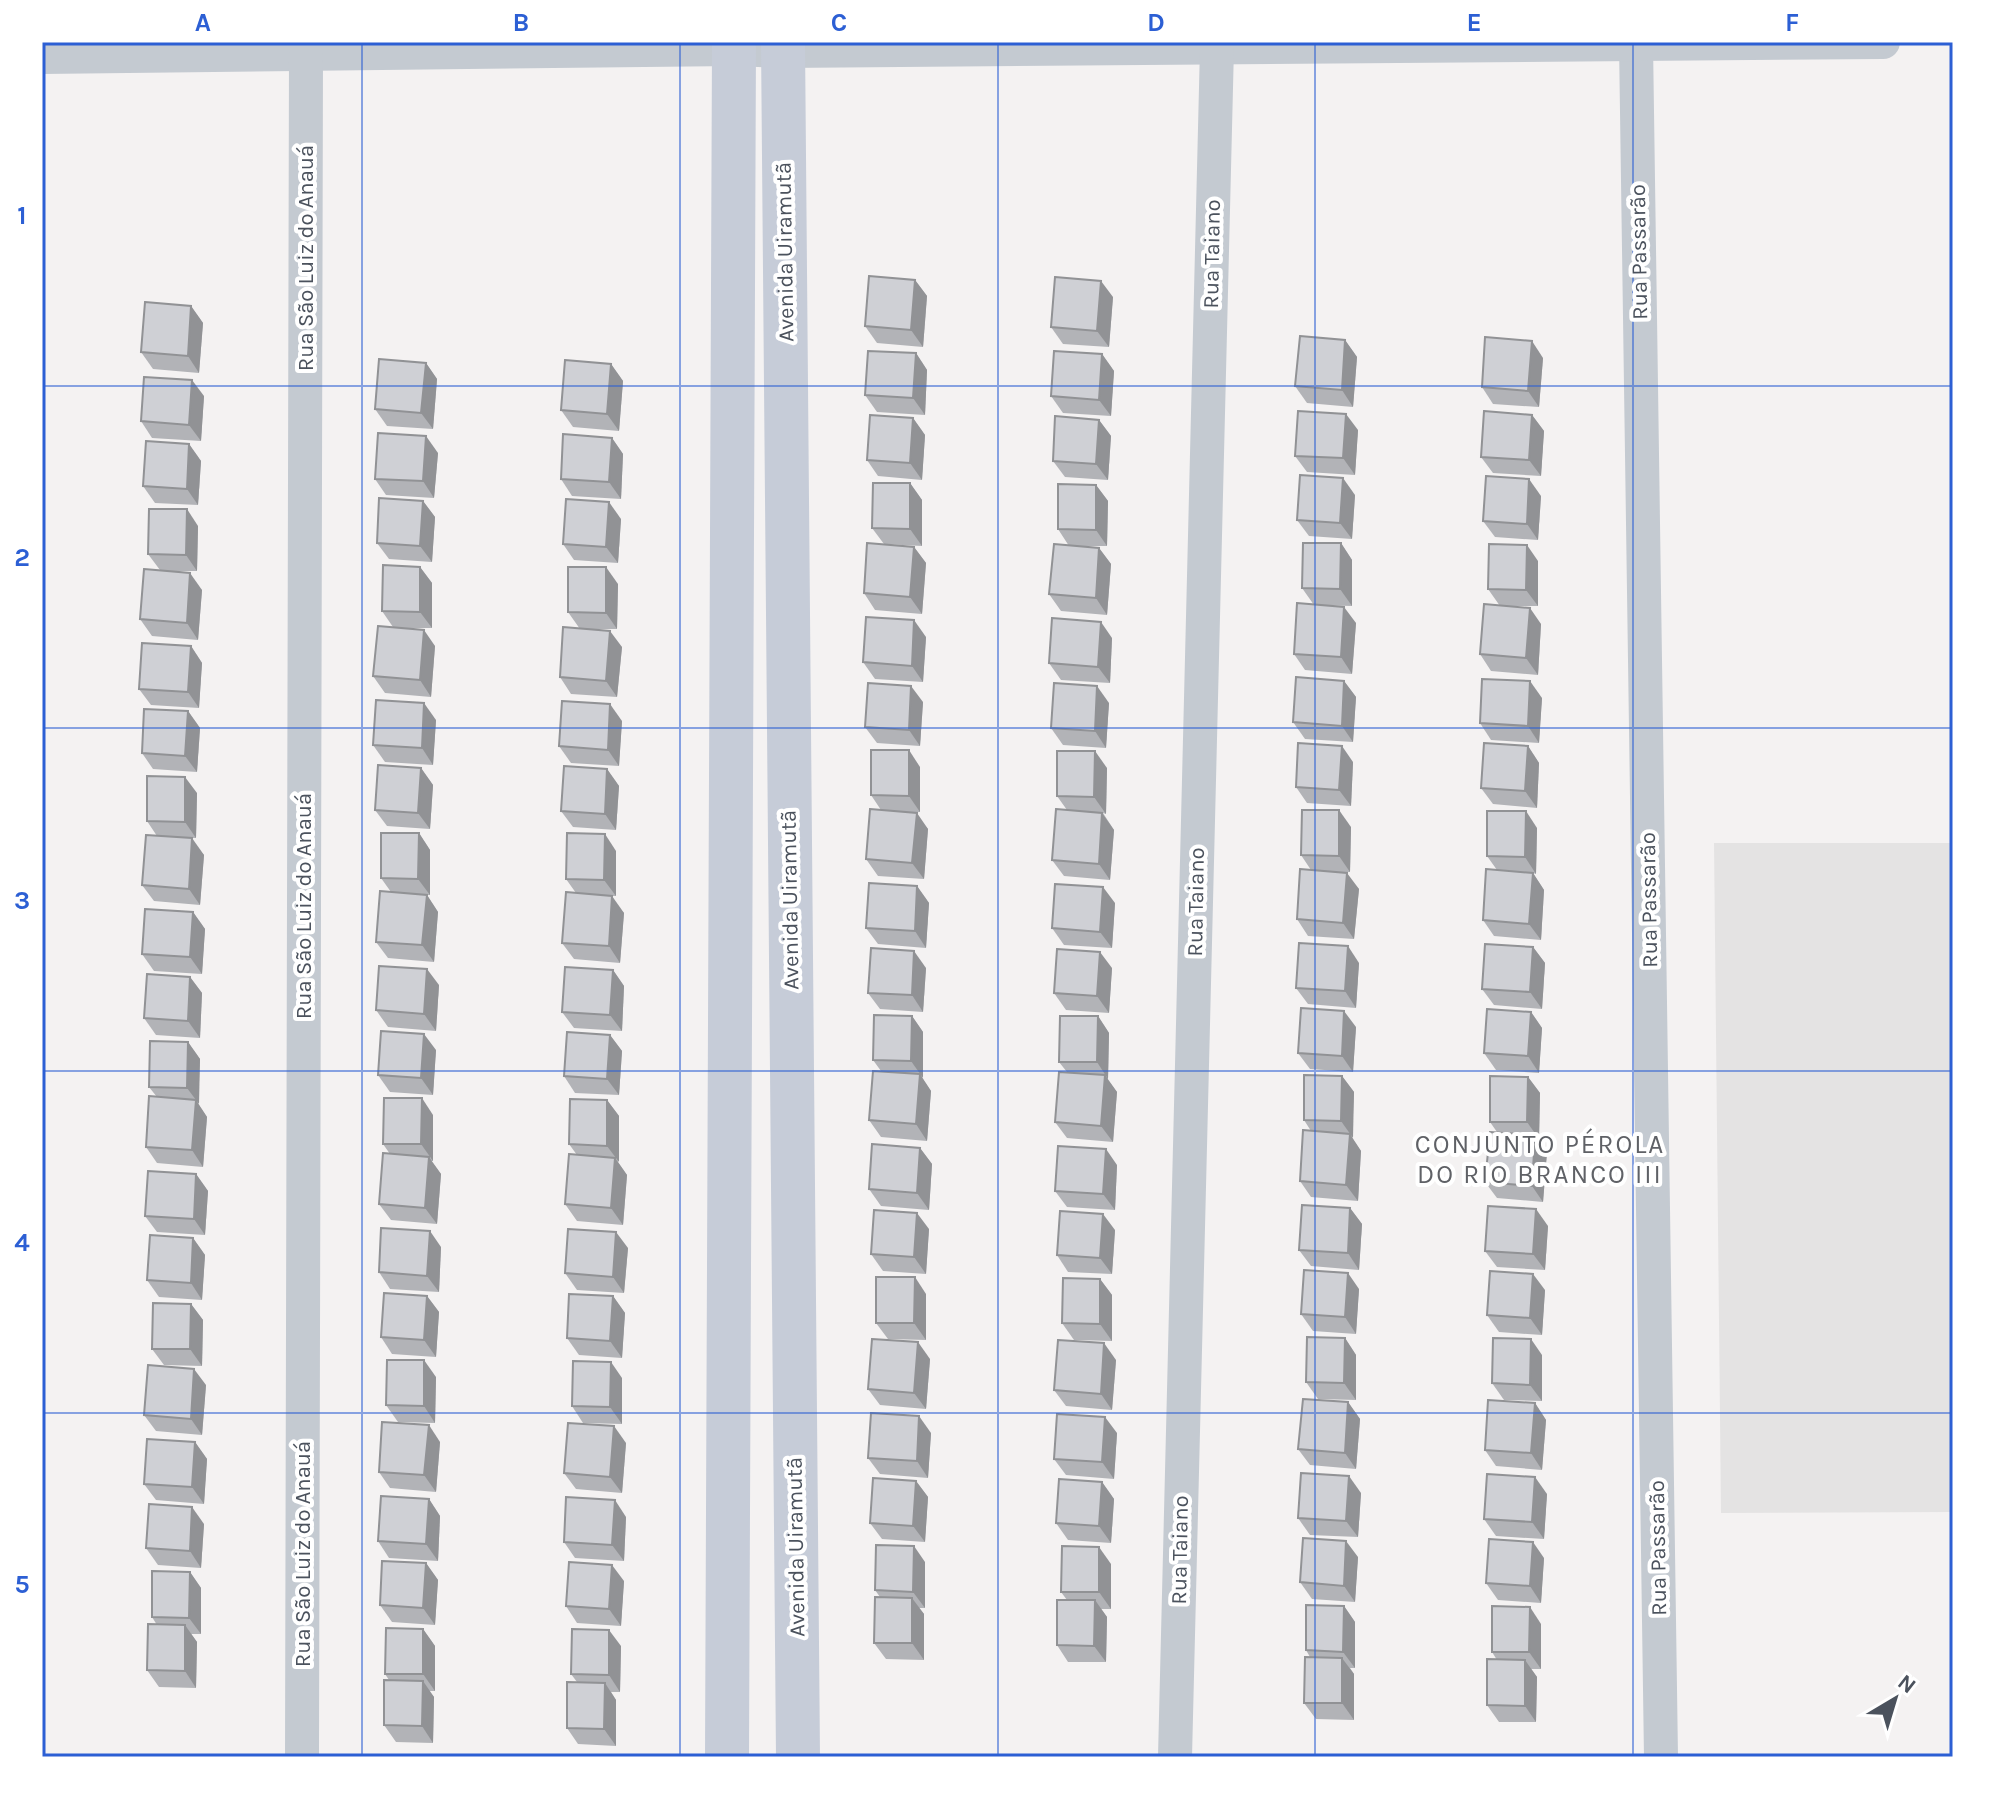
<svg xmlns="http://www.w3.org/2000/svg" width="1995" height="1799" viewBox="0 0 1995 1799" font-family="Karla,sans-serif">
<rect width="100%" height="100%" fill="#f4f2f2"/>
<polygon fill="#e4e3e3" points="1714,843 1953,843 1953,1512 1721,1513"/>
<g fill="none" stroke-linecap="round" stroke-linejoin="round">
<g stroke="#c4cad1" stroke-width="34">
<polyline points="1636,43 1661,1757"/>
<polyline points="42,57 734,49 783,51 1883,42"/>
<polyline points="302,1757 306,55"/>
<polyline points="1175,1757 1217,47"/>
</g>
<g stroke="#c6ccd8" stroke-width="44">
<polyline points="783,42 798,1757"/>
<polyline points="727,1757 734,42"/>
</g>
</g>
<g fill="#b2b3b7">
<polygon points="915,280 927,296 923,347 877,343 865,326"/>
<polygon points="1113,297 1109,347 1063,344 1051,327"/>
<polygon points="191,306 203,323 199,373 153,369 141,352"/>
<polygon points="1345,340 1357,357 1353,407 1307,403 1295,386"/>
<polygon points="916,353 927,370 925,415 877,412 865,395"/>
<polygon points="1102,354 1114,371 1111,416 1063,413 1051,396"/>
<polygon points="1543,358 1539,407 1493,404 1482,387"/>
<polygon points="426,363 437,379 433,429 387,426 375,409"/>
<polygon points="611,364 623,381 619,431 573,427 561,410"/>
<polygon points="204,396 201,441 152,438 141,421"/>
<polygon points="1532,415 1544,431 1541,476 1493,473 1481,457"/>
<polygon points="913,418 925,435 922,480 878,476 867,460"/>
<polygon points="1099,420 1111,436 1108,480 1065,477 1053,461"/>
<polygon points="1358,430 1355,475 1307,472 1295,456"/>
<polygon points="612,438 623,454 621,499 572,496 561,479"/>
<polygon points="189,444 201,461 198,505 155,503 143,486"/>
<polygon points="438,453 434,498 386,495 375,479"/>
<polygon points="910,483 922,500 922,546 884,544 914,547 926,563 922,614 875,610 864,593 884,544 872,528"/>
<polygon points="1096,485 1108,501 1107,546 1076,546 1099,548 1111,564 1107,615 1061,611 1049,594 1069,546 1058,529"/>
<polygon points="1355,495 1352,539 1309,536 1297,520"/>
<polygon points="1541,496 1538,540 1495,537 1483,521"/>
<polygon points="423,501 435,517 432,562 389,559 377,543"/>
<polygon points="621,519 618,563 574,560 563,544"/>
<polygon points="198,526 197,571 165,571 202,590 198,640 152,636 140,619 160,570 148,554"/>
<polygon points="1341,543 1352,560 1352,606 1314,605 1356,623 1352,674 1305,670 1294,654 1314,605 1302,588"/>
<polygon points="1538,561 1538,606 1501,606 1541,624 1538,675 1491,671 1480,654 1500,606 1488,589"/>
<polygon points="420,567 432,583 432,628 396,628 435,646 431,697 385,693 373,676 393,627 382,611"/>
<polygon points="618,584 617,629 580,629 622,647 617,697 571,694 560,677 580,629 568,612"/>
<polygon points="926,637 923,682 875,679 863,662"/>
<polygon points="1112,638 1110,683 1061,680 1049,663"/>
<polygon points="191,646 202,663 199,708 151,705 139,689"/>
<polygon points="1344,681 1356,697 1353,742 1305,739 1293,722"/>
<polygon points="1542,698 1539,743 1491,740 1480,723"/>
<polygon points="923,702 920,746 877,743 865,727"/>
<polygon points="1109,703 1106,748 1063,745 1051,728"/>
<polygon points="188,711 200,728 197,772 153,769 142,753"/>
<polygon points="436,720 433,765 385,762 373,745"/>
<polygon points="622,721 619,766 571,763 559,746"/>
<polygon points="1528,746 1539,763 1537,808 1493,804 1481,788"/>
<polygon points="1353,762 1351,806 1307,803 1296,787"/>
<polygon points="920,767 920,812 912,812 928,829 924,879 878,876 866,859 881,810 871,795"/>
<polygon points="421,768 433,785 430,829 387,826 375,810"/>
<polygon points="1107,768 1106,814 1103,813 1114,830 1110,880 1064,876 1052,860 1067,810 1057,796"/>
<polygon points="607,769 619,786 616,830 573,827 561,811"/>
<polygon points="197,793 196,838 188,838 204,855 200,905 154,901 142,885 157,836 147,821"/>
<polygon points="1351,827 1350,872 1339,872 1359,889 1354,939 1308,936 1297,919 1311,870 1301,855"/>
<polygon points="1537,828 1536,874 1533,873 1544,890 1541,940 1494,936 1483,920 1497,870 1487,856"/>
<polygon points="419,833 430,850 430,895 427,895 438,912 434,962 388,958 376,942 391,892 381,878"/>
<polygon points="616,851 616,896 607,896 624,913 620,963 574,959 562,943 576,893 566,879"/>
<polygon points="917,886 929,903 926,948 878,944 866,928"/>
<polygon points="1115,903 1112,948 1064,945 1052,928"/>
<polygon points="193,912 205,929 202,974 154,971 142,954"/>
<polygon points="1533,947 1545,963 1542,1009 1494,1005 1482,989"/>
<polygon points="1359,963 1356,1008 1308,1004 1296,988"/>
<polygon points="926,968 923,1012 880,1009 868,993"/>
<polygon points="1112,968 1109,1013 1066,1010 1054,993"/>
<polygon points="613,970 624,986 622,1031 574,1028 562,1012"/>
<polygon points="190,977 202,993 200,1038 156,1035 144,1018"/>
<polygon points="439,985 436,1031 388,1027 376,1010"/>
<polygon points="1531,1012 1542,1028 1539,1073 1496,1070 1484,1053"/>
<polygon points="912,1016 923,1032 922,1078 931,1091 927,1141 881,1137 869,1120 881,1071 873,1060"/>
<polygon points="1098,1016 1109,1033 1108,1079 1107,1079 1117,1092 1113,1142 1067,1138 1055,1122 1067,1072 1059,1062"/>
<polygon points="1356,1027 1353,1072 1310,1069 1298,1053"/>
<polygon points="610,1035 622,1051 619,1095 575,1093 564,1076"/>
<polygon points="188,1042 200,1059 198,1104 207,1117 203,1167 157,1163 146,1147 157,1097 149,1087"/>
<polygon points="436,1050 433,1095 390,1092 378,1075"/>
<polygon points="1342,1076 1354,1092 1352,1138 1361,1151 1358,1201 1311,1197 1300,1181 1311,1131 1304,1120"/>
<polygon points="1528,1077 1540,1093 1539,1139 1538,1139 1547,1152 1543,1202 1497,1198 1485,1182 1497,1132 1490,1122"/>
<polygon points="607,1100 619,1116 618,1162 627,1175 623,1225 577,1221 565,1204 577,1155 569,1144"/>
<polygon points="433,1115 433,1161 431,1161 441,1174 437,1224 391,1220 379,1204 390,1154 383,1144"/>
<polygon points="920,1148 932,1164 929,1210 881,1206 869,1189"/>
<polygon points="1117,1165 1115,1210 1067,1207 1055,1191"/>
<polygon points="196,1174 208,1191 205,1235 157,1232 145,1216"/>
<polygon points="1350,1208 1362,1224 1359,1270 1311,1266 1299,1250"/>
<polygon points="1548,1226 1545,1270 1497,1267 1485,1251"/>
<polygon points="929,1229 926,1274 883,1271 871,1254"/>
<polygon points="1115,1230 1112,1274 1068,1272 1057,1255"/>
<polygon points="193,1238 205,1255 202,1300 159,1297 147,1280"/>
<polygon points="441,1247 439,1292 390,1289 379,1272"/>
<polygon points="628,1248 624,1293 577,1290 565,1273"/>
<polygon points="1100,1279 1112,1295 1112,1341 1074,1340 1062,1323"/>
<polygon points="1359,1289 1356,1334 1313,1331 1301,1314"/>
<polygon points="1545,1290 1542,1335 1499,1332 1487,1315"/>
<polygon points="926,1294 926,1340 888,1339 876,1323"/>
<polygon points="427,1296 439,1312 436,1357 392,1354 381,1337"/>
<polygon points="613,1296 625,1313 622,1358 579,1355 567,1338"/>
<polygon points="191,1304 203,1320 202,1366 164,1365 152,1349"/>
<polygon points="1345,1338 1356,1355 1356,1400 1318,1399 1306,1382"/>
<polygon points="1542,1355 1542,1401 1504,1400 1492,1383"/>
<polygon points="930,1359 926,1409 880,1405 868,1389"/>
<polygon points="1116,1360 1112,1410 1066,1406 1054,1390"/>
<polygon points="436,1377 435,1423 398,1422 386,1405"/>
<polygon points="622,1378 622,1424 583,1423 572,1406"/>
<polygon points="206,1385 202,1435 156,1431 144,1415"/>
<polygon points="1348,1402 1360,1419 1356,1469 1310,1465 1298,1449"/>
<polygon points="1535,1403 1546,1420 1542,1470 1496,1466 1485,1450"/>
<polygon points="931,1433 928,1478 880,1474 868,1458"/>
<polygon points="1117,1433 1114,1479 1066,1475 1054,1459"/>
<polygon points="195,1442 207,1459 204,1504 156,1500 144,1484"/>
<polygon points="440,1442 436,1492 390,1488 379,1472"/>
<polygon points="626,1443 622,1493 576,1489 564,1473"/>
<polygon points="916,1481 928,1497 925,1542 882,1539 870,1523"/>
<polygon points="1102,1482 1114,1499 1111,1543 1068,1540 1056,1523"/>
<polygon points="1361,1493 1358,1537 1310,1535 1298,1518"/>
<polygon points="1547,1494 1544,1539 1496,1536 1484,1519"/>
<polygon points="429,1499 440,1516 438,1561 389,1558 378,1541"/>
<polygon points="626,1517 624,1561 575,1558 564,1542"/>
<polygon points="204,1524 201,1568 158,1565 146,1548"/>
<polygon points="1358,1557 1355,1602 1312,1599 1300,1582"/>
<polygon points="1544,1558 1541,1603 1498,1600 1486,1583"/>
<polygon points="925,1562 925,1608 919,1608 924,1614 924,1660 886,1659 874,1643 880,1597 875,1590"/>
<polygon points="426,1563 438,1580 435,1625 392,1622 380,1605"/>
<polygon points="1111,1564 1111,1609 1101,1609 1107,1617 1106,1662 1068,1662 1057,1645 1067,1600 1061,1592"/>
<polygon points="190,1572 201,1588 201,1634 191,1634 197,1642 196,1688 159,1687 147,1670 157,1625 152,1617"/>
<polygon points="624,1581 621,1626 577,1623 566,1606"/>
<polygon points="1344,1606 1355,1622 1355,1668 1350,1668 1354,1674 1354,1720 1316,1719 1304,1703 1310,1657 1306,1650"/>
<polygon points="1541,1624 1541,1669 1531,1669 1537,1677 1536,1722 1499,1722 1487,1705 1497,1660 1492,1652"/>
<polygon points="423,1629 435,1646 435,1691 429,1691 434,1697 433,1743 396,1742 384,1725 389,1680 385,1674"/>
<polygon points="621,1646 620,1692 611,1692 616,1700 616,1746 578,1744 567,1728 577,1682 571,1674"/>
</g>
<g fill="#919295">
<polygon points="915,280 927,296 923,347 911,330"/>
<polygon points="1101,281 1113,297 1109,347 1097,331"/>
<polygon points="191,306 203,323 199,373 188,356"/>
<polygon points="1345,340 1357,357 1353,407 1342,390"/>
<polygon points="1532,341 1543,358 1539,407 1528,391"/>
<polygon points="916,353 927,370 925,415 913,398"/>
<polygon points="1102,354 1114,371 1111,416 1099,400"/>
<polygon points="426,363 437,379 433,429 421,413"/>
<polygon points="611,364 623,381 619,431 607,414"/>
<polygon points="192,380 204,396 201,441 189,425"/>
<polygon points="1346,414 1358,430 1355,475 1343,458"/>
<polygon points="1532,415 1544,431 1541,476 1529,460"/>
<polygon points="913,418 925,435 922,480 910,463"/>
<polygon points="1099,420 1111,436 1108,480 1096,464"/>
<polygon points="426,436 438,453 434,498 423,481"/>
<polygon points="612,438 623,454 621,499 609,482"/>
<polygon points="189,444 201,461 198,505 187,489"/>
<polygon points="1343,478 1355,495 1352,539 1340,523"/>
<polygon points="1529,479 1541,496 1538,540 1527,524"/>
<polygon points="910,483 922,500 922,546 910,529"/>
<polygon points="1096,485 1108,501 1107,546 1096,530"/>
<polygon points="423,501 435,517 432,562 420,546"/>
<polygon points="609,502 621,519 618,563 606,547"/>
<polygon points="187,509 198,526 197,571 186,555"/>
<polygon points="1341,543 1352,560 1352,606 1340,589"/>
<polygon points="1527,545 1538,561 1538,606 1526,590"/>
<polygon points="914,547 926,563 922,614 910,597"/>
<polygon points="1099,548 1111,564 1107,615 1096,598"/>
<polygon points="420,567 432,583 432,628 420,612"/>
<polygon points="606,567 618,584 617,629 606,613"/>
<polygon points="190,573 202,590 198,640 187,623"/>
<polygon points="1344,607 1356,623 1352,674 1341,657"/>
<polygon points="1530,608 1541,624 1538,675 1526,658"/>
<polygon points="914,620 926,637 923,682 912,666"/>
<polygon points="1101,622 1112,638 1110,683 1098,667"/>
<polygon points="424,630 435,646 431,697 420,680"/>
<polygon points="610,631 622,647 617,697 606,681"/>
<polygon points="191,646 202,663 199,708 188,692"/>
<polygon points="1344,681 1356,697 1353,742 1342,726"/>
<polygon points="1530,681 1542,698 1539,743 1528,726"/>
<polygon points="911,686 923,702 920,746 909,730"/>
<polygon points="1097,686 1109,703 1106,748 1095,731"/>
<polygon points="424,703 436,720 433,765 422,748"/>
<polygon points="610,704 622,721 619,766 608,750"/>
<polygon points="188,711 200,728 197,772 185,756"/>
<polygon points="1342,746 1353,762 1351,806 1339,790"/>
<polygon points="1528,746 1539,763 1537,808 1525,791"/>
<polygon points="909,750 920,767 920,812 909,796"/>
<polygon points="1095,751 1107,768 1106,814 1094,797"/>
<polygon points="421,768 433,785 430,829 418,813"/>
<polygon points="607,769 619,786 616,830 605,814"/>
<polygon points="185,777 197,793 196,838 185,822"/>
<polygon points="1339,810 1351,827 1350,872 1339,856"/>
<polygon points="1526,811 1537,828 1536,874 1525,857"/>
<polygon points="917,813 928,829 924,879 912,863"/>
<polygon points="1102,813 1114,830 1110,880 1099,864"/>
<polygon points="419,833 430,850 430,895 418,879"/>
<polygon points="605,834 616,851 616,896 604,880"/>
<polygon points="192,838 204,855 200,905 189,889"/>
<polygon points="1347,873 1359,889 1354,939 1343,923"/>
<polygon points="1533,873 1544,890 1541,940 1529,924"/>
<polygon points="917,886 929,903 926,948 915,931"/>
<polygon points="1103,887 1115,903 1112,948 1100,932"/>
<polygon points="427,895 438,912 434,962 422,945"/>
<polygon points="612,896 624,913 620,963 609,946"/>
<polygon points="193,912 205,929 202,974 190,957"/>
<polygon points="1348,946 1359,963 1356,1008 1345,991"/>
<polygon points="1533,947 1545,963 1542,1009 1530,992"/>
<polygon points="914,951 926,968 923,1012 912,995"/>
<polygon points="1100,952 1112,968 1109,1013 1097,996"/>
<polygon points="427,969 439,985 436,1031 424,1014"/>
<polygon points="613,970 624,986 622,1031 610,1015"/>
<polygon points="190,977 202,993 200,1038 188,1021"/>
<polygon points="1344,1011 1356,1027 1353,1072 1342,1056"/>
<polygon points="1531,1012 1542,1028 1539,1073 1528,1056"/>
<polygon points="912,1016 923,1032 923,1078 911,1061"/>
<polygon points="1098,1016 1109,1033 1108,1079 1097,1062"/>
<polygon points="424,1034 436,1050 433,1095 421,1078"/>
<polygon points="610,1035 622,1051 619,1095 607,1079"/>
<polygon points="188,1042 200,1059 199,1104 187,1088"/>
<polygon points="920,1074 931,1091 927,1141 916,1124"/>
<polygon points="1105,1075 1117,1092 1113,1142 1101,1126"/>
<polygon points="1342,1076 1354,1092 1353,1138 1341,1121"/>
<polygon points="1528,1077 1540,1093 1539,1139 1527,1122"/>
<polygon points="422,1098 433,1115 433,1161 421,1144"/>
<polygon points="196,1100 207,1117 203,1167 192,1150"/>
<polygon points="607,1100 619,1116 619,1162 607,1146"/>
<polygon points="1350,1134 1361,1151 1358,1201 1346,1185"/>
<polygon points="1535,1135 1547,1152 1543,1202 1532,1186"/>
<polygon points="920,1148 932,1164 929,1210 917,1193"/>
<polygon points="1106,1149 1117,1165 1115,1210 1103,1194"/>
<polygon points="429,1157 441,1174 437,1224 425,1208"/>
<polygon points="615,1158 627,1175 623,1225 611,1208"/>
<polygon points="196,1174 208,1191 205,1235 194,1219"/>
<polygon points="1350,1208 1362,1224 1359,1270 1348,1253"/>
<polygon points="1536,1209 1548,1226 1545,1270 1533,1254"/>
<polygon points="917,1213 929,1229 926,1274 914,1257"/>
<polygon points="1103,1214 1115,1230 1112,1274 1100,1258"/>
<polygon points="430,1231 441,1247 439,1292 427,1276"/>
<polygon points="616,1232 628,1248 624,1293 613,1277"/>
<polygon points="193,1238 205,1255 202,1300 191,1283"/>
<polygon points="1348,1273 1359,1289 1356,1334 1345,1317"/>
<polygon points="1533,1274 1545,1290 1542,1335 1530,1318"/>
<polygon points="915,1277 926,1294 926,1340 914,1323"/>
<polygon points="1100,1279 1112,1295 1112,1341 1100,1324"/>
<polygon points="427,1296 439,1312 436,1357 424,1340"/>
<polygon points="613,1296 625,1313 622,1358 610,1341"/>
<polygon points="191,1304 203,1320 202,1366 190,1349"/>
<polygon points="1345,1338 1356,1355 1356,1400 1344,1383"/>
<polygon points="1531,1339 1542,1355 1542,1401 1530,1385"/>
<polygon points="918,1342 930,1359 926,1409 914,1393"/>
<polygon points="1104,1343 1116,1360 1112,1410 1101,1394"/>
<polygon points="424,1360 436,1377 435,1423 424,1406"/>
<polygon points="611,1362 622,1378 622,1424 610,1407"/>
<polygon points="194,1369 206,1385 202,1435 191,1419"/>
<polygon points="1348,1402 1360,1419 1356,1469 1345,1453"/>
<polygon points="1535,1403 1546,1420 1542,1470 1531,1453"/>
<polygon points="919,1416 931,1433 928,1478 917,1461"/>
<polygon points="1105,1417 1117,1433 1114,1479 1102,1462"/>
<polygon points="429,1425 440,1442 436,1492 424,1475"/>
<polygon points="614,1426 626,1443 622,1493 610,1477"/>
<polygon points="195,1442 207,1459 204,1504 192,1487"/>
<polygon points="1349,1476 1361,1493 1358,1537 1346,1521"/>
<polygon points="1535,1477 1547,1494 1544,1539 1532,1522"/>
<polygon points="916,1481 928,1497 925,1542 913,1526"/>
<polygon points="1102,1482 1114,1499 1111,1543 1099,1526"/>
<polygon points="429,1499 440,1516 438,1561 426,1544"/>
<polygon points="615,1500 626,1517 624,1561 612,1545"/>
<polygon points="192,1507 204,1524 201,1568 190,1551"/>
<polygon points="1346,1541 1358,1557 1355,1602 1344,1586"/>
<polygon points="1533,1542 1544,1558 1541,1603 1530,1586"/>
<polygon points="914,1546 925,1562 925,1608 913,1592"/>
<polygon points="1099,1547 1111,1564 1111,1609 1099,1592"/>
<polygon points="426,1563 438,1580 435,1625 423,1608"/>
<polygon points="612,1565 624,1581 621,1626 609,1609"/>
<polygon points="190,1572 201,1588 201,1634 189,1618"/>
<polygon points="912,1598 924,1614 924,1660 912,1643"/>
<polygon points="1095,1600 1107,1617 1106,1662 1094,1646"/>
<polygon points="1344,1606 1355,1622 1355,1668 1343,1652"/>
<polygon points="1530,1607 1541,1624 1541,1669 1529,1652"/>
<polygon points="185,1625 197,1642 196,1688 185,1671"/>
<polygon points="423,1629 435,1646 435,1691 423,1674"/>
<polygon points="609,1630 621,1646 620,1692 609,1675"/>
<polygon points="1342,1658 1354,1674 1354,1720 1342,1703"/>
<polygon points="1525,1660 1537,1677 1536,1722 1525,1706"/>
<polygon points="423,1681 434,1697 433,1743 422,1726"/>
<polygon points="605,1683 616,1700 616,1746 604,1729"/>
</g>
<g fill="#cfd0d5" stroke="#919295" stroke-width="2">
<polygon points="869,276 915,280 911,330 865,326"/>
<polygon points="1055,277 1101,281 1097,331 1051,327"/>
<polygon points="145,302 191,306 188,356 141,352"/>
<polygon points="1300,336 1345,340 1342,390 1295,386"/>
<polygon points="1485,337 1532,341 1528,391 1482,387"/>
<polygon points="868,351 916,353 913,398 865,395"/>
<polygon points="1054,351 1102,354 1099,400 1051,396"/>
<polygon points="379,359 426,363 421,413 375,409"/>
<polygon points="565,360 611,364 607,414 561,410"/>
<polygon points="144,377 192,380 189,425 141,421"/>
<polygon points="1298,411 1346,414 1343,458 1295,456"/>
<polygon points="1484,411 1532,415 1529,460 1481,457"/>
<polygon points="870,415 913,418 910,463 867,460"/>
<polygon points="1055,416 1099,420 1096,464 1053,461"/>
<polygon points="378,433 426,436 423,481 375,479"/>
<polygon points="563,434 612,438 609,482 561,479"/>
<polygon points="146,441 189,444 187,489 143,486"/>
<polygon points="1300,475 1343,478 1340,523 1297,520"/>
<polygon points="1486,476 1529,479 1527,524 1483,521"/>
<polygon points="873,483 910,483 910,529 872,528"/>
<polygon points="1058,484 1096,485 1096,530 1058,529"/>
<polygon points="379,498 423,501 420,546 377,543"/>
<polygon points="566,499 609,502 606,547 563,544"/>
<polygon points="149,509 187,509 186,555 148,554"/>
<polygon points="867,543 914,547 910,597 864,593"/>
<polygon points="1303,543 1341,543 1340,589 1302,588"/>
<polygon points="1054,544 1099,548 1096,598 1049,594"/>
<polygon points="1489,544 1527,545 1526,590 1488,589"/>
<polygon points="383,565 420,567 420,612 382,611"/>
<polygon points="568,567 606,567 606,613 568,612"/>
<polygon points="144,569 190,573 187,623 140,619"/>
<polygon points="1297,603 1344,607 1341,657 1294,654"/>
<polygon points="1484,604 1530,608 1526,658 1480,654"/>
<polygon points="866,617 914,620 912,666 863,662"/>
<polygon points="1052,618 1101,622 1098,667 1049,663"/>
<polygon points="378,626 424,630 420,680 373,676"/>
<polygon points="563,627 610,631 606,681 560,677"/>
<polygon points="142,643 191,646 188,692 139,689"/>
<polygon points="1296,677 1344,681 1342,726 1293,722"/>
<polygon points="1482,679 1530,681 1528,726 1480,723"/>
<polygon points="868,683 911,686 909,730 865,727"/>
<polygon points="1054,683 1097,686 1095,731 1051,728"/>
<polygon points="376,700 424,703 422,748 373,745"/>
<polygon points="562,701 610,704 608,750 559,746"/>
<polygon points="144,709 188,711 185,756 142,753"/>
<polygon points="1298,743 1342,746 1339,790 1296,787"/>
<polygon points="1484,743 1528,746 1525,791 1481,788"/>
<polygon points="871,750 909,750 909,796 871,795"/>
<polygon points="1057,751 1095,751 1094,797 1057,796"/>
<polygon points="378,765 421,768 418,813 375,810"/>
<polygon points="564,766 607,769 605,814 561,811"/>
<polygon points="147,776 185,777 185,822 147,821"/>
<polygon points="870,809 917,813 912,863 866,859"/>
<polygon points="1056,809 1102,813 1099,864 1052,860"/>
<polygon points="1302,810 1339,810 1339,856 1301,855"/>
<polygon points="1487,811 1526,811 1525,857 1487,856"/>
<polygon points="381,833 419,833 418,879 381,878"/>
<polygon points="567,833 605,834 604,880 566,879"/>
<polygon points="146,835 192,838 189,889 142,885"/>
<polygon points="1300,869 1347,873 1343,923 1297,919"/>
<polygon points="1486,869 1533,873 1529,924 1483,920"/>
<polygon points="869,883 917,886 915,931 866,928"/>
<polygon points="1055,884 1103,887 1100,932 1052,928"/>
<polygon points="380,891 427,895 422,945 376,942"/>
<polygon points="566,892 612,896 609,946 562,943"/>
<polygon points="145,909 193,912 190,957 142,954"/>
<polygon points="1299,943 1348,946 1345,991 1296,988"/>
<polygon points="1485,944 1533,947 1530,992 1482,989"/>
<polygon points="871,948 914,951 912,995 868,993"/>
<polygon points="1057,949 1100,952 1097,996 1054,993"/>
<polygon points="379,966 427,969 424,1014 376,1010"/>
<polygon points="565,967 613,970 610,1015 562,1012"/>
<polygon points="147,974 190,977 188,1021 144,1018"/>
<polygon points="1301,1008 1344,1011 1342,1056 1298,1053"/>
<polygon points="1487,1009 1531,1012 1528,1056 1484,1053"/>
<polygon points="874,1015 912,1016 911,1061 873,1060"/>
<polygon points="1060,1016 1098,1016 1097,1062 1059,1062"/>
<polygon points="381,1031 424,1034 421,1078 378,1075"/>
<polygon points="567,1032 610,1035 607,1079 564,1076"/>
<polygon points="150,1041 188,1042 187,1088 149,1087"/>
<polygon points="873,1071 920,1074 916,1124 869,1120"/>
<polygon points="1059,1072 1105,1075 1101,1126 1055,1122"/>
<polygon points="1304,1075 1342,1076 1341,1121 1304,1120"/>
<polygon points="1490,1076 1528,1077 1527,1122 1490,1122"/>
<polygon points="149,1096 196,1100 192,1150 146,1147"/>
<polygon points="384,1098 422,1098 421,1144 383,1144"/>
<polygon points="570,1099 607,1100 607,1146 569,1144"/>
<polygon points="1303,1130 1350,1134 1346,1185 1300,1181"/>
<polygon points="1490,1132 1535,1135 1532,1186 1485,1182"/>
<polygon points="872,1144 920,1148 917,1193 869,1189"/>
<polygon points="1058,1146 1106,1149 1103,1194 1055,1191"/>
<polygon points="383,1153 429,1157 425,1208 379,1204"/>
<polygon points="569,1154 615,1158 611,1208 565,1204"/>
<polygon points="148,1171 196,1174 194,1219 145,1216"/>
<polygon points="1302,1205 1350,1208 1348,1253 1299,1250"/>
<polygon points="1488,1206 1536,1209 1533,1254 1485,1251"/>
<polygon points="874,1210 917,1213 914,1257 871,1254"/>
<polygon points="1060,1211 1103,1214 1100,1258 1057,1255"/>
<polygon points="381,1228 430,1231 427,1276 379,1272"/>
<polygon points="568,1229 616,1232 613,1277 565,1273"/>
<polygon points="150,1235 193,1238 191,1283 147,1280"/>
<polygon points="1304,1270 1348,1273 1345,1317 1301,1314"/>
<polygon points="1490,1271 1533,1274 1530,1318 1487,1315"/>
<polygon points="876,1277 915,1277 914,1323 876,1323"/>
<polygon points="1063,1278 1100,1279 1100,1324 1062,1323"/>
<polygon points="384,1293 427,1296 424,1340 381,1337"/>
<polygon points="569,1294 613,1296 610,1341 567,1338"/>
<polygon points="153,1303 191,1304 190,1349 152,1349"/>
<polygon points="1307,1337 1345,1338 1344,1383 1306,1382"/>
<polygon points="1493,1338 1531,1339 1530,1385 1492,1383"/>
<polygon points="872,1339 918,1342 914,1393 868,1389"/>
<polygon points="1058,1340 1104,1343 1101,1394 1054,1390"/>
<polygon points="387,1360 424,1360 424,1406 386,1405"/>
<polygon points="573,1361 611,1362 610,1407 572,1406"/>
<polygon points="148,1365 194,1369 191,1419 144,1415"/>
<polygon points="1303,1399 1348,1402 1345,1453 1298,1449"/>
<polygon points="1488,1400 1535,1403 1531,1453 1485,1450"/>
<polygon points="871,1413 919,1416 917,1461 868,1458"/>
<polygon points="1057,1414 1105,1417 1102,1462 1054,1459"/>
<polygon points="382,1422 429,1425 424,1475 379,1472"/>
<polygon points="568,1423 614,1426 610,1477 564,1473"/>
<polygon points="147,1439 195,1442 192,1487 144,1484"/>
<polygon points="1301,1473 1349,1476 1346,1521 1298,1518"/>
<polygon points="1487,1474 1535,1477 1532,1522 1484,1519"/>
<polygon points="873,1478 916,1481 913,1526 870,1523"/>
<polygon points="1059,1479 1102,1482 1099,1526 1056,1523"/>
<polygon points="381,1496 429,1499 426,1544 378,1541"/>
<polygon points="566,1497 615,1500 612,1545 564,1542"/>
<polygon points="149,1504 192,1507 190,1551 146,1548"/>
<polygon points="1303,1538 1346,1541 1344,1586 1300,1582"/>
<polygon points="1489,1539 1533,1542 1530,1586 1486,1583"/>
<polygon points="876,1545 914,1546 913,1592 875,1590"/>
<polygon points="1062,1546 1099,1547 1099,1592 1061,1592"/>
<polygon points="382,1561 426,1563 423,1608 380,1605"/>
<polygon points="569,1562 612,1565 609,1609 566,1606"/>
<polygon points="152,1571 190,1572 189,1618 152,1617"/>
<polygon points="875,1597 912,1598 912,1643 874,1643"/>
<polygon points="1057,1600 1095,1600 1094,1646 1057,1645"/>
<polygon points="1306,1605 1344,1606 1343,1652 1306,1650"/>
<polygon points="1492,1606 1530,1607 1529,1652 1492,1652"/>
<polygon points="148,1624 185,1625 185,1671 147,1670"/>
<polygon points="386,1628 423,1629 423,1674 385,1674"/>
<polygon points="572,1629 609,1630 609,1675 571,1674"/>
<polygon points="1305,1657 1342,1658 1342,1703 1304,1703"/>
<polygon points="1487,1659 1525,1660 1525,1706 1487,1705"/>
<polygon points="384,1680 423,1681 422,1726 384,1725"/>
<polygon points="567,1682 605,1683 604,1729 567,1728"/>
</g>
<path fill="none" stroke="#2c5fd4" stroke-width="2" stroke-opacity="0.55" d="M362,42V1757M680,42V1757M998,42V1757M1315,42V1757M1633,42V1757M42,386H1953M42,728H1953M42,1071H1953M42,1413H1953"/>
<g text-anchor="middle" dominant-baseline="central" stroke-width="8" stroke-linejoin="round" paint-order="stroke">
<g font-size="22" fill="#4b525d" stroke="#fff">
<text transform="translate(785 252) rotate(-91)">Avenida Uiramutã</text>
<text transform="translate(1639 252) rotate(-91)">Rua Passarão</text>
<text transform="translate(1212 254) rotate(-89)">Rua Taiano</text>
<text transform="translate(306 258) rotate(-90)">Rua São Luiz do Anauá</text>
<text transform="translate(790 900) rotate(-91)">Avenida Uiramutã</text>
<text transform="translate(1649 900) rotate(-91)">Rua Passarão</text>
<text transform="translate(1196 902) rotate(-89)">Rua Taiano</text>
<text transform="translate(304 906) rotate(-90)">Rua São Luiz do Anauá</text>
<text transform="translate(796 1547) rotate(-91)">Avenida Uiramutã</text>
<text transform="translate(1658 1548) rotate(-91)">Rua Passarão</text>
<text transform="translate(1180 1550) rotate(-89)">Rua Taiano</text>
<text transform="translate(303 1554) rotate(-90)">Rua São Luiz do Anauá</text>
</g>
<g font-size="26" letter-spacing="2" fill="#5f6166" stroke="#fff">
<text x="1540" y="1144">CONJUNTO PÉROLA<tspan x="1540" dy="30">DO RIO BRANCO III</tspan></text>
</g>
</g>
<rect width="1995" height="1799" fill="none" stroke="#ffffff" stroke-width="88"/>
<g transform="translate(1895 1699) rotate(38)" stroke="#ffffff" stroke-width="6" paint-order="stroke">
<path d="M0-6L14 30L0 20L-14 30Z" fill="#4b525d"/>
<text y="-12" font-size="22" font-weight="bold" text-anchor="middle" fill="#4b525d">N</text>
</g>
<rect x="44" y="44" width="1907" height="1711" fill="none" stroke="#2c5fd4" stroke-width="3"/>
<g font-size="26" text-anchor="middle" font-weight="bold" fill="#2c5fd4">
<text x="203" y="31">A</text>
<text x="521" y="31">B</text>
<text x="839" y="31">C</text>
<text x="1156" y="31">D</text>
<text x="1474" y="31">E</text>
<text x="1792" y="31">F</text>
<text x="22" y="224">1</text>
<text x="22" y="566">2</text>
<text x="22" y="909">3</text>
<text x="22" y="1251">4</text>
<text x="22" y="1593">5</text>
</g>
</svg>
